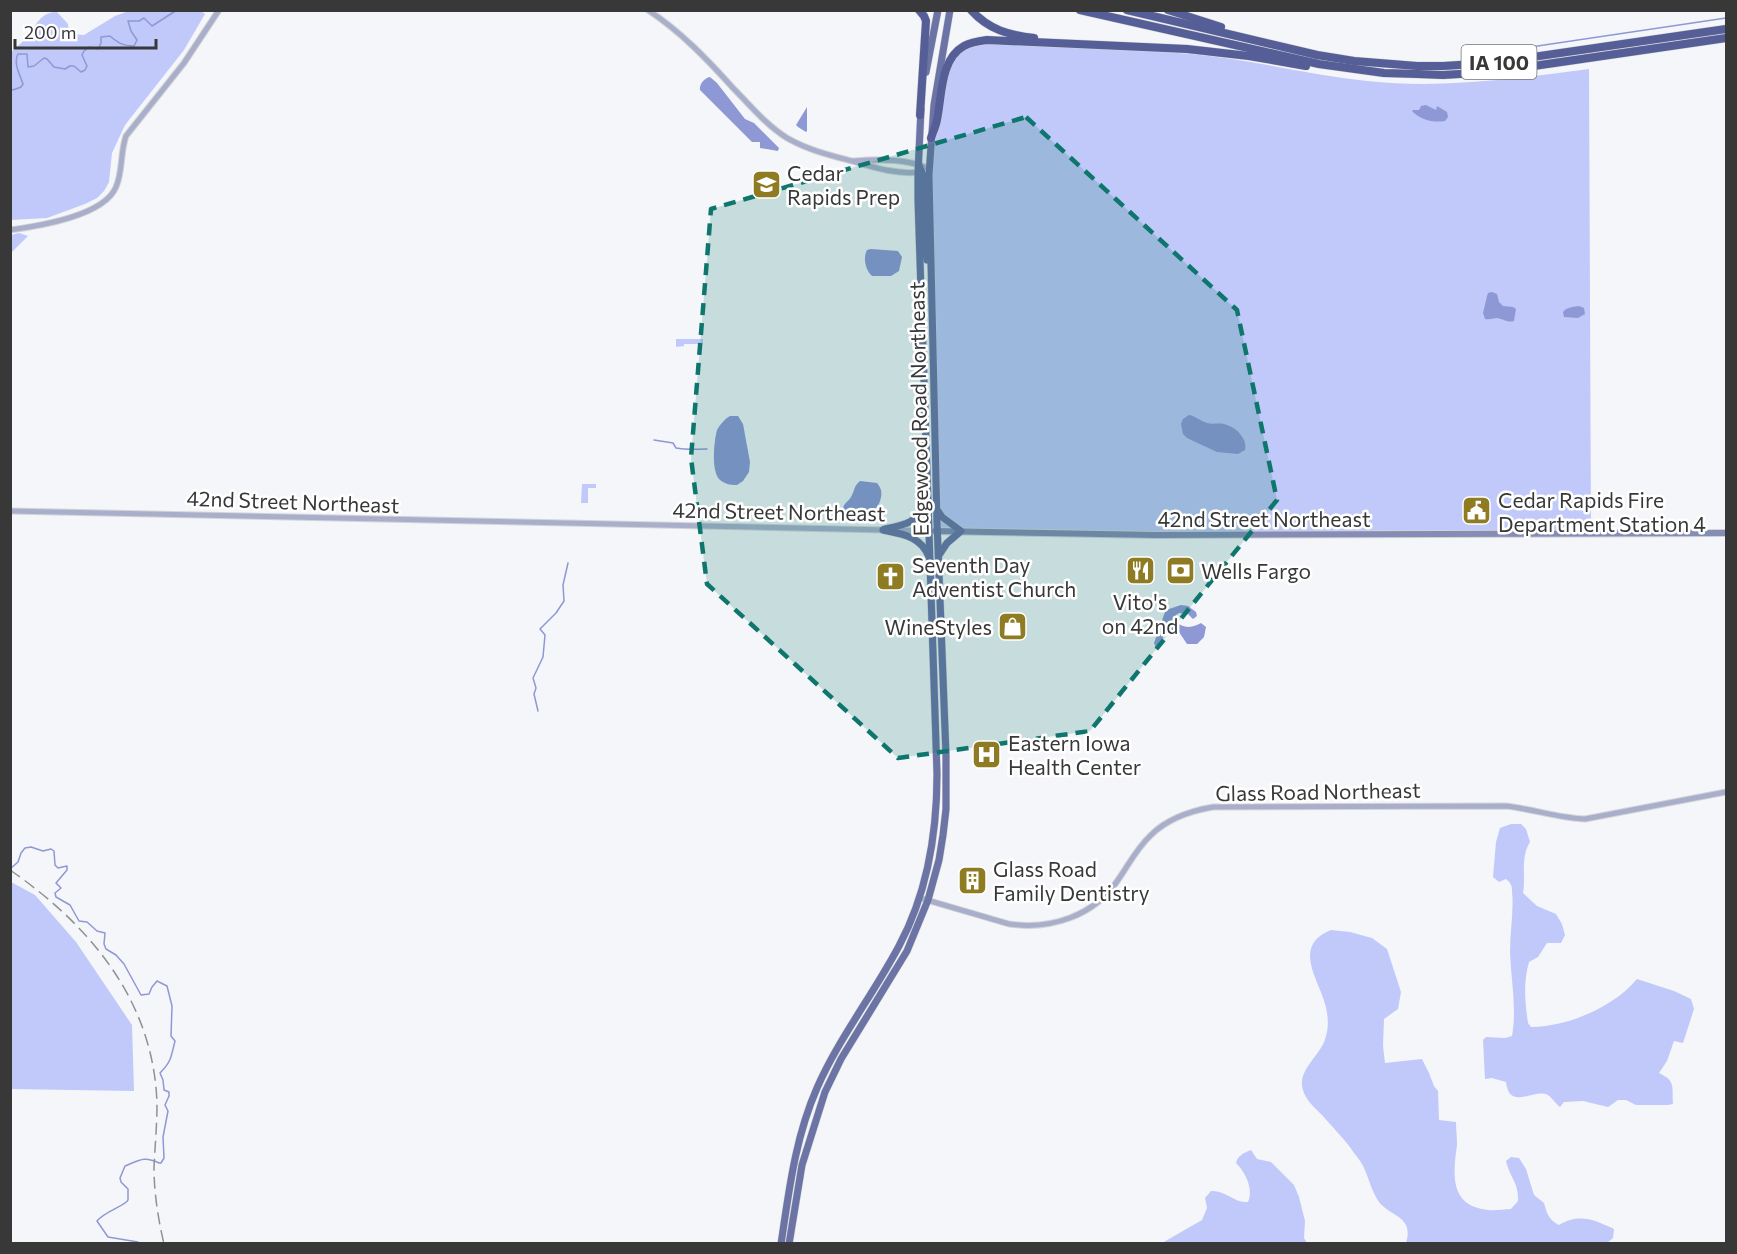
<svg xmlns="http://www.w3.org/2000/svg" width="1737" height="1254" viewBox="0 0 1737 1254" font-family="Commissioner,sans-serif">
<rect width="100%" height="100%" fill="#f5f6f9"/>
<g fill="#c0c9f9">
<path d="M201,11L205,14L184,50L125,125L112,153L109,182L104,191L97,198L85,204L47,218L11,220V52C17,47 23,42 28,35C37,24 41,12 57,12L68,24L69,34L84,35L115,16L129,11Z"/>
<path d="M991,43C1057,47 1124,48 1191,54C1250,59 1308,75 1367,81C1442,89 1515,79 1589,69L1591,534L938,531L929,175L945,74L963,46Z"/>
<polygon points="19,233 28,236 11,253 11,235"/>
<polygon points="676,339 703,339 703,344 684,344 684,346 676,347"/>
<polygon points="582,484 596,484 596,488 588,488 588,503 581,503"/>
<path d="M1511,824H1521L1526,829L1530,842C1520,858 1526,876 1523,893L1537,906L1556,914L1562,924L1565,935L1561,943H1547L1538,957L1529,962C1523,983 1525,1002 1528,1023L1531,1027C1567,1027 1614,1007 1637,979L1674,991L1691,999L1694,1009L1683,1043L1674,1041L1667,1061L1659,1073C1676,1081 1672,1087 1673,1104L1668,1105H1636L1626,1100H1618L1608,1107L1583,1101L1564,1102L1560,1107C1555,1103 1551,1096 1546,1094C1532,1090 1509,1110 1506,1082L1492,1078L1485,1079L1483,1040L1486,1037L1505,1038L1512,1036C1517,1008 1511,980 1510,952C1510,931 1514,911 1512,891C1512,885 1510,882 1506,879L1499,882L1493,877L1496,842L1500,828Z"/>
<polygon points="11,882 35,895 76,942 132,1025 134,1091 11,1089"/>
<path d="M1331,930L1350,932L1372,938L1387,949L1401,992L1398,1009L1384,1019L1383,1046L1385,1063L1422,1059L1429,1073L1434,1086L1438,1091L1439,1120L1456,1122C1456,1129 1457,1137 1457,1145C1453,1174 1449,1206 1488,1210C1495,1211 1504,1209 1511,1209L1518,1201C1519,1183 1510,1178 1506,1161L1511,1157L1519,1158L1526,1169L1534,1195L1544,1203C1547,1214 1549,1220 1559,1225C1580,1213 1594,1220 1614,1229L1613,1238L1606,1244L1406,1243C1414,1216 1392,1218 1379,1202C1372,1192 1369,1179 1364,1168C1362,1163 1358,1158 1354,1153C1345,1139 1332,1127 1321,1114C1316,1109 1310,1104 1306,1097C1291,1072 1321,1058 1326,1036C1329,1026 1328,1014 1325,1004C1318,978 1292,946 1331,930Z"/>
<path d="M1251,1150L1257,1159L1271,1162L1294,1185L1299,1197L1305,1221L1304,1238L1307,1243H1162L1202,1220L1207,1208L1205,1198L1211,1191C1225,1190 1234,1203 1248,1202C1254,1189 1245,1172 1236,1163C1238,1155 1244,1153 1251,1150Z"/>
</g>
<g fill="#8e98d5">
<path d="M710,77L717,83L745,119L754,123L779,148L778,151L760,148V142H752L700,90C699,85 704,78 710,77Z"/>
<path d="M1426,105L1436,110L1437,106L1447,112L1448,117L1445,121C1434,123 1420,120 1412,111L1413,110H1419L1421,106Z"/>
<polygon points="807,107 807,131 806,132 798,127 796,125"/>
<path d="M871,249L898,251L902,257L899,271L891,276H872C865,270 863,257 867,250Z"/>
<path d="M1492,292L1497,294L1499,302L1503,306L1513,307L1516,309L1514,321C1507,323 1504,319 1497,318C1493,318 1490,320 1485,319L1483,313L1487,296L1488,293Z"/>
<polygon points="1572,307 1579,306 1584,308 1585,314 1578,318 1564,317 1563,312 1566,309"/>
<path d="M1189,415C1196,416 1200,421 1207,423C1213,425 1220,422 1227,425C1237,428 1248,440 1245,450L1238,454L1217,452L1187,438L1183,434L1181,424L1183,419Z"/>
<path d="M730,416H738L743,424L750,462L749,472L743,481L737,485C730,485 724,484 719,479C711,470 714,441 717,430C720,424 725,419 730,416Z"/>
<path d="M860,481L877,483C881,488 882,491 881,497C878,516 859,515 844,514C841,502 848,504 852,495C855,489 854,486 860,481Z"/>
<path d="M1181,605L1188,606L1196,612L1197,616L1193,619L1188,614L1179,613L1176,615L1175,621C1183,629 1193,628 1201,623L1206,627L1204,637L1197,644H1187L1177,629L1170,627L1164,634L1160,647L1156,648L1154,643L1165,612L1169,609Z"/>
</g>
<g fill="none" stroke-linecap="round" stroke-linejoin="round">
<g stroke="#8e98d5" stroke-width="1.5">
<polyline points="1497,52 1726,18"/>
<path d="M10,88L13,90L21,87L23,84C20,75 13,63 18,54H27L28,67L34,66L44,58L47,59L54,67L65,69L70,66H74L81,72L85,70L87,66L82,55L84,51L89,47L98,49L101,43V37L110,36C118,43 123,46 134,46L137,40L131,31L128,21H139L144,18L152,26L177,10"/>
<path d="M654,440L673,443L676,448C687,450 696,449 707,449"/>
<polyline points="538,711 534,694 536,688 533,678 543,657 545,635 540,629 556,613 564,601 563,585 568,563"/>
<path d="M10,869L18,862L21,853L25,848L31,847L43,851L51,849L54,851L55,865L58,868L67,866V870L56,883L61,888L55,893L56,897L70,905L79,921L87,922L97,931L105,933L104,944L106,949L116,955L124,964L141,995L149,994L152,987L157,981L167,986L172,1006L171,1036L175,1041C171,1056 172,1061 160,1073L163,1080L164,1090L169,1092V1096L165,1105L168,1111L163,1137L164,1158L161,1163H159C144,1156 140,1160 125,1166L120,1178L121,1182L128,1189C128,1191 128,1198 128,1200C125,1206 105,1211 97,1221L108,1237L138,1242V1244"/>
</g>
<defs>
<g id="tertiary">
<path d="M648,10C681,32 707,59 733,88C750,105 766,125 787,138C808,150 829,155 852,161C873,167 897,175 919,172"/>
<path d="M854,161C878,159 908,158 929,169"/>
<path d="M10,230C39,226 104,216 116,187C123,171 120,153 126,136L184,63L219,10"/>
<polyline points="10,511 886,530"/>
<polyline points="895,530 930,531"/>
<path d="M920,898L1009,924C1051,930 1094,916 1118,880C1129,864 1137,848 1151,835C1168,818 1190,811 1213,807L1506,806C1533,809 1558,818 1585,819L1726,792"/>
</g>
<polyline id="secondary" points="935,531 1156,535 1726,533"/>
<g id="primary">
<polyline points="926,72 938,10"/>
<polyline points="919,165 923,175 924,239 927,260"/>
<polyline points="938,511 942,517 961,531 947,543 939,555"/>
<path d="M885,529C909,524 914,523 929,502"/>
<path d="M883,530C902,534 921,536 929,557"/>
<path d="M781,1244C789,1191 795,1138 817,1088C839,1038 873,995 899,946C928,892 937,834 937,774L918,200V173L921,109"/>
<polyline points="789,1244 802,1165 825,1092 841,1059 907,951 928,900 939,860 943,835 946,809 946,755 937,522 929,175 934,105 950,10"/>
</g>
<g id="motorway">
<polyline points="919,10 924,16 926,21 920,115"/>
<path d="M971,10C989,30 1009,35 1034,38"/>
<polyline points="1080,10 1319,64 1384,73 1418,74 1443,75 1492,72 1726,38"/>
<polyline points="1127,10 1317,55 1354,61 1417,66 1443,66 1491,63 1726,29"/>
<polyline points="1168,10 1221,27"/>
<path d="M931,138C933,132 936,126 937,120C942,97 940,59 964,46C971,42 979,41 987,40L1187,49L1249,56L1306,66"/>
</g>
</defs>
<use href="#tertiary" stroke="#d3d4d6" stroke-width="7"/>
<use href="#secondary" stroke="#d3d4d6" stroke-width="8"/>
<use href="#primary" stroke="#d3d4d6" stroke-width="8"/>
<use href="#motorway" stroke="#d3d4d6" stroke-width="9"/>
<use href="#tertiary" stroke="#a9afcb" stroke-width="5"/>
<use href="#secondary" stroke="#858db6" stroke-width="6"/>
<use href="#primary" stroke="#6b74a5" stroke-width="7"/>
<use href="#motorway" stroke="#555e96" stroke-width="8"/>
<path stroke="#919193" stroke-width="1.5" stroke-dasharray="12 6" stroke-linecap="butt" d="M10,870C91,926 154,1002 157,1104C157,1125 155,1146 154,1167C154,1193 158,1218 164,1244"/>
</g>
<path fill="#0f766e" fill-opacity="0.2" stroke="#0f766e" stroke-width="4.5" stroke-dasharray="12 8" stroke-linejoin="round" d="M1026,117L1237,310L1277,500L1090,731L898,758L707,584L691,458L711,209Z"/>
<defs>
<symbol id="school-square" viewBox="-11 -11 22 22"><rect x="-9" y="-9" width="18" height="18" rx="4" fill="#8f7b21" stroke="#fff"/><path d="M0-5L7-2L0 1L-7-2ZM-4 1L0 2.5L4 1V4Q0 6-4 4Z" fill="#fff"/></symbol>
<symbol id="civic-square" viewBox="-11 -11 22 22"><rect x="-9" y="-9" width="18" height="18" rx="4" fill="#8f7b21" stroke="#fff"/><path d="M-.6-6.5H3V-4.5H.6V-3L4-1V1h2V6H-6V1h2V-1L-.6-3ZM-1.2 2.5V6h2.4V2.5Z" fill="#fff"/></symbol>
<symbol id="restaurant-square" viewBox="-11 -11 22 22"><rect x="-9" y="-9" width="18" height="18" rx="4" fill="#8f7b21" stroke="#fff"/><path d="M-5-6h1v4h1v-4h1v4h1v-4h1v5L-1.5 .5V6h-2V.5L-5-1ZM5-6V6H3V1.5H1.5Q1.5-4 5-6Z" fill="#fff"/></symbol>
<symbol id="bank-square" viewBox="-11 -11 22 22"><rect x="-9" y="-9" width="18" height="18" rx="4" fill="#8f7b21" stroke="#fff"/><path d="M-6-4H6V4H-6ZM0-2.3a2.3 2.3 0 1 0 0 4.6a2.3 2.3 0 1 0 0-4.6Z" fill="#fff"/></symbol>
<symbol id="church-square" viewBox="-11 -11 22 22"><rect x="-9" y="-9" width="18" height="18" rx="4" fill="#8f7b21" stroke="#fff"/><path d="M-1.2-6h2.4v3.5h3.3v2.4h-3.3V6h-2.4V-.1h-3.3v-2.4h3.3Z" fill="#fff"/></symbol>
<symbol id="shop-square" viewBox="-11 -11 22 22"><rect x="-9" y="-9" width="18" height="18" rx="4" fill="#8f7b21" stroke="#fff"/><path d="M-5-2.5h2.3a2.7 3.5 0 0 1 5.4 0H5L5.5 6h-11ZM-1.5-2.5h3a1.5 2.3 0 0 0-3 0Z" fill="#fff"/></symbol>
<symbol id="hospital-square" viewBox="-11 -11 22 22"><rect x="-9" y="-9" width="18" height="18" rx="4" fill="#8f7b21" stroke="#fff"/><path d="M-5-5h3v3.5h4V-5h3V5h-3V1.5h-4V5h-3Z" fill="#fff"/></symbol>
<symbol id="building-square" viewBox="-11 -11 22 22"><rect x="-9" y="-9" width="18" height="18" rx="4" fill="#8f7b21" stroke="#fff"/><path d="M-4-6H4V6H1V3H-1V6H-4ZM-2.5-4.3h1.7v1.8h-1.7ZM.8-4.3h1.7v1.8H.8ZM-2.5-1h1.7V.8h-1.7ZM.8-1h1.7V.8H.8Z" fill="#fff"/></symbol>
</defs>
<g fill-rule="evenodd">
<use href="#school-square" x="750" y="168" width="33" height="33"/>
<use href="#civic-square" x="1460" y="494" width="33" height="33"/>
<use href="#restaurant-square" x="1124" y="554" width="33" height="33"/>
<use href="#bank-square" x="1164" y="554" width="33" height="33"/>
<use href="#church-square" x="874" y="560" width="33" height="33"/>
<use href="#shop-square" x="996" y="610" width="33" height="33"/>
<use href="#hospital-square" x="970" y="738" width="33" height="33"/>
<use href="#building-square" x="956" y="864" width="33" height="33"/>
</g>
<g text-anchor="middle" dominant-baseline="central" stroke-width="5" stroke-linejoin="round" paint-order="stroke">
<rect fill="#fff" stroke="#747474" stroke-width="1.5" x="1461.5" y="45" width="75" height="34" rx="4.5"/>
<g font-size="20" font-weight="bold" fill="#383839">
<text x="1499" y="62">IA 100</text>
</g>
<g font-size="21" fill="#383839" stroke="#fff" text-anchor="start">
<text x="787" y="172">Cedar<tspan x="787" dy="24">Rapids Prep</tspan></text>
<text x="1498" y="499">Cedar Rapids Fire<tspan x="1498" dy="24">Department Station 4</tspan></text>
<text x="912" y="564">Seventh Day<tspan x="912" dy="24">Adventist Church</tspan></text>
<text x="1201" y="570">Wells Fargo</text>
<text x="1140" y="601" text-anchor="middle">Vito's<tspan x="1140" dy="24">on 42nd</tspan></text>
<text x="992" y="626" text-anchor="end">WineStyles</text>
<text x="1008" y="742">Eastern Iowa<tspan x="1008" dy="24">Health Center</tspan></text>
<text x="993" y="868">Glass Road<tspan x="993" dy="24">Family Dentistry</tspan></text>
</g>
<g font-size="21" fill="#383839" stroke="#fff">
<text transform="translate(918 409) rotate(-91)">Edgewood Road Northeast</text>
<text transform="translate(293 501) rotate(2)">42nd Street Northeast</text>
<text transform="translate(779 511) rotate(1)">42nd Street Northeast</text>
<text x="1264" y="518">42nd Street Northeast</text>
<text transform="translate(1318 791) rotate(-1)">Glass Road Northeast</text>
</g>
</g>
<rect width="1737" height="1254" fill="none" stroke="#383839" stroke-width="24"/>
<path d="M15 39v9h141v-9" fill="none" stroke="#383839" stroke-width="3"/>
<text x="24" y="39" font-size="18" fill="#383839" stroke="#ffffff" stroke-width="4.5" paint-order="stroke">200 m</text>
</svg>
